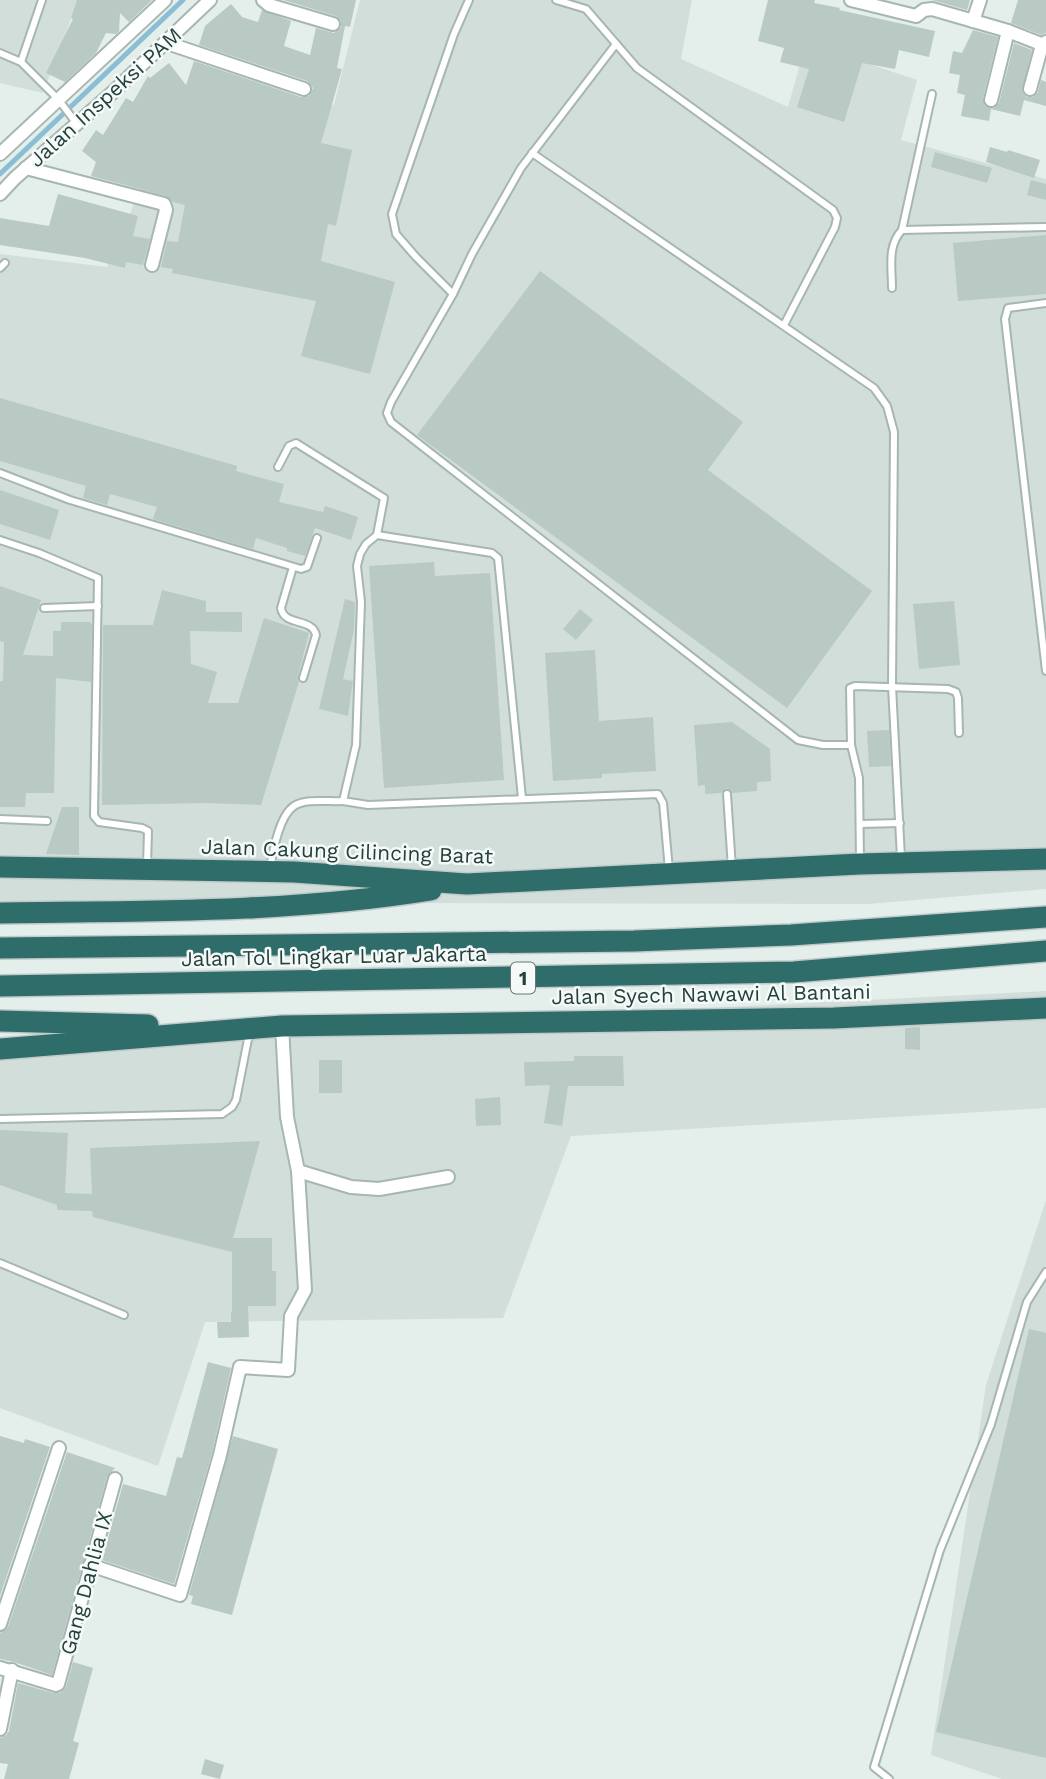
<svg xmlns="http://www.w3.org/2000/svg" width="1046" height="1779" viewBox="0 0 1046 1779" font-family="'Work Sans',sans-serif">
<rect width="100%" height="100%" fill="#e4eeeb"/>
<g fill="#d2deda">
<polygon points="0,0 78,0 43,93 0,83"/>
<polygon points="360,0 692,0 681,59 788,107 806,43 917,80 901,140 1046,179 1046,889 868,904 0,902 0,254 107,267 182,91 334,105"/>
<polygon points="1046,991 1046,1108 571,1136 503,1318 205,1322 158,1466 0,1408 0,1037 429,1022"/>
<polygon points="1046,1200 1046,1779 1002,1779 931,1755 986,1385"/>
</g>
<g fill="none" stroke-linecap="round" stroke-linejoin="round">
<polyline stroke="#8bbed4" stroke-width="5" points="0,174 183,0"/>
</g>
<g fill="#b9c9c4">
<polygon points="77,0 152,0 129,22 120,13 119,31 116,34 106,33 96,53 65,82 46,73 73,19 71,18"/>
<polygon points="283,0 356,0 350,27 345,26 337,68 342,69 321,143 352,150 336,226 328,224 321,261 395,282 370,374 301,356 316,301 172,273 173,269 161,267 167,241 178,242 185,205 173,202 166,196 91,176 96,162 82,151 96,130 103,135 126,98 133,102 148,76 150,78 169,63 186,85 194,61 301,97 309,96 313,88 307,81 199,45 205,26 231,4 242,17 258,22 262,10 291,21 284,46 310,55 316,28 334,33 341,27 341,21 336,16"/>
<polygon points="768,0 815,0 814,3 840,8 839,10 935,31 929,57 899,50 895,69 862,63 844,122 797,107 809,69 780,62 784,48 758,41"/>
<polygon points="932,0 970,0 967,10"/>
<polygon points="1018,0 1046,0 1046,33 1041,35 1011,23"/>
<polygon points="973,30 998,37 983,98 985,106 993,108 999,103 1014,43 1032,50 1022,92 1027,97 1033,97 1038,92 1041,80 1046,82 1046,106 1024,100 1020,116 991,109 989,121 961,116 965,95 957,93 960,75 949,73 953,51 962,53"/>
<polygon points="990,147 1007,152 1008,150 1040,160 1034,178 986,162"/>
<polygon points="935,152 992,168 987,183 931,167"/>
<polygon points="1031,180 1046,184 1046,200 1027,195"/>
<polygon points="58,194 138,216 133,236 150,239 143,265 126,262 125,268 85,258 0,245 0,218 49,226"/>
<polygon points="1046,235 1046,294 958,301 953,243"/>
<polygon points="540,271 743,422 708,470 872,591 787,708 417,435"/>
<polygon points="0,398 237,466 236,471 284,484 279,502 323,512 325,506 358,517 351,540 315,528 305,556 287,551 287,548 256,538 253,549 153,519 157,507 110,494 107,505 83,498 86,486 0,461"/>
<polygon points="0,490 59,510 50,540 0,524"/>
<polygon points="434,562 435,576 490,573 504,780 384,788 369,566"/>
<polygon points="0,586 41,600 23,655 53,656 53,631 61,631 61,622 90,622 92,625 91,682 56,678 54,793 26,793 25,807 0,807 0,681 3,681 4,642 0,641"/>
<polygon points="162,590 206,601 206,612 242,612 242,632 190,631 191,664 217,672 208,703 238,703 264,618 309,633 298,676 299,682 261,805 205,803 102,805 103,625 153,625"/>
<polygon points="345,599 355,602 354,630 343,679 353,681 348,716 319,709"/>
<polygon points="954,601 960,665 919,669 913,604"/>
<polygon points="580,609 593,620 576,640 563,629"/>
<polygon points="595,650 599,721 653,717 656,771 602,774 602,778 553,781 545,653"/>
<polygon points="732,722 770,749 771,781 757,782 757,791 732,793 727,788 721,793 705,794 705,785 698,786 694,725"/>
<polygon points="889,730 891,766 869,767 867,731"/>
<polygon points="62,807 79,807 79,855 46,854"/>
<polygon points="920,1027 920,1050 905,1049 905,1028"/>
<polygon points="574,1056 623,1056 624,1086 568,1086 562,1126 544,1123 550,1085 525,1086 524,1062 574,1061"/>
<rect x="319" y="1060" width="23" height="33"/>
<polygon points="500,1097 501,1125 476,1126 475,1099"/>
<polygon points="0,1130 68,1133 65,1193 92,1194 90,1148 260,1141 233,1238 272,1238 272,1271 276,1271 276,1306 248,1306 249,1337 218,1338 217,1322 231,1322 231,1312 232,1312 232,1252 93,1217 92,1211 57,1210 57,1205 0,1185"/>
<polygon points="1029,1329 1046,1333 1046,1758 936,1732"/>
<polygon points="208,1362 231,1368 212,1453 174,1584 102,1560 123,1484 166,1496 177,1457 182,1458"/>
<polygon points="0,1436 24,1443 25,1439 50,1447 0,1596"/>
<polygon points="233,1436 278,1449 232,1615 191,1604 193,1596 189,1595"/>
<polygon points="67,1452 115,1468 107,1477 52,1675 14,1662 0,1659 0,1633 8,1627"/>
<polygon points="73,1662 93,1668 73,1741 79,1743 69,1779 4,1779 8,1764 0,1763 0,1738 6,1735 9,1731 18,1683 53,1693 60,1693 66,1687"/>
<polygon points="205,1759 224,1765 220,1779 201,1774"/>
</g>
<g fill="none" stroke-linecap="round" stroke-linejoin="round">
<defs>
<g id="lane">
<polyline points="556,0 586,9 637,68 833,210 837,218 835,227 784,325"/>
<polyline points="616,44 521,168 472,254 453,294 391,402 387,413 391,422 798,740 823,745 851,745"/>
<polyline points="0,53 21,62 58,99 77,124"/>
<polyline points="21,62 42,0"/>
<polyline points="532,153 874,388 887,406 894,432 892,686 901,858"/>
<polyline points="902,230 932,94"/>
<polyline points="0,268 5,263"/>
<path d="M892,288C892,267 887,246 902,230L1046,227"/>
<polyline points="453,294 416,257 396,234 392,214 454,34 469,0"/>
<polyline points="1046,303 1008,308 1005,319 1046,671"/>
<polyline points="278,467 289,446 296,443 384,498 377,535 366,544 360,554 357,566 361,602 356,745 343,801 368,805 658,794 663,803 669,870"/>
<polyline points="0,473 70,500 301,569 307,567 317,538"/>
<polyline points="377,535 492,553 498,558 522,798"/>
<polyline points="0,540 39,553 98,578 94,816 99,822 142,828 148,831 147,866"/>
<path d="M293,567L281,608C284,627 312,617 316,635L303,678"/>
<polyline points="44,608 98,606"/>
<polyline points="727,794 732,868"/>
<polyline points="0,819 47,821"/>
<polyline points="860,824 900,823"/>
<polyline points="860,862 859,778 851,745 850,688 855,686 948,689 956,692 958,698 959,733"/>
<path d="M270,868C273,852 279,816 294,806C306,798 328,802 343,801"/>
<polyline points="0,1119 222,1114 232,1107 236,1100 249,1034"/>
<polyline points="0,1263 124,1315"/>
<polyline points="889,1779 874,1767 940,1550 991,1424 1027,1302 1046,1272"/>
</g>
<g id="street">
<polyline points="263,0 269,5 333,24"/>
<polyline points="851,0 916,16 924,10 932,9 1008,31 1046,46"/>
<polyline points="973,21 980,0"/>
<polyline points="167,43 304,89"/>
<polyline points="1030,89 1042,45 1046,42"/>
<polyline points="991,100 1008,31"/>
<polyline points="0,154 165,0"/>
<polyline points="26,168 164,204 166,210 152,265"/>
<polyline points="0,194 15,178 112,93 210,0"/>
<polyline points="298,1171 351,1187 379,1189 448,1177"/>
<polyline points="90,1565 180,1595 220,1455 240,1367 288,1370 291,1316 305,1290 298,1171 287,1117 282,1026"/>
<polyline points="0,1624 59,1448"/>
<polyline points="0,1668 56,1685 58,1684 115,1479"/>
<polyline points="0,1729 12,1670"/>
</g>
<g id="highway">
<polyline points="0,867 294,872 467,884 860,864 1046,859"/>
<path d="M0,913C143,911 289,913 431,890"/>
<polyline points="0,948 634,941 791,935 1046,917"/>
<polyline points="0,986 794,972 1046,951"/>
<polyline points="0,1021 148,1025"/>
<polyline points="0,1049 282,1026 834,1018 1046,1008"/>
</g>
</defs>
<use href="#lane" stroke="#a6b6b3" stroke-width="10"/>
<use href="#street" stroke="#a6b6b3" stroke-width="16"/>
<use href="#highway" stroke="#c1cac9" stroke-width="24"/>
<use href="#lane" stroke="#fff" stroke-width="6"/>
<use href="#street" stroke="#fff" stroke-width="12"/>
<use href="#highway" stroke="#2e6d6a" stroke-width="21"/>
</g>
<g text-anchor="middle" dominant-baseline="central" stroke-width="5" stroke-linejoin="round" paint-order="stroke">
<rect fill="#f5faf8" stroke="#627875" stroke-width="2" x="511" y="962.5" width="24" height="31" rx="5"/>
<g font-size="19" font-weight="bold" fill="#23403d">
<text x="523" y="978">1</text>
</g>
<g font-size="21" fill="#23403d" stroke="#f5faf8">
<text transform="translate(105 97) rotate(-42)">Jalan Inspeksi PAM</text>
<text transform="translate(347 851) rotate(2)">Jalan Cakung Cilincing Barat</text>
<text transform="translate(334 956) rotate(-1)">Jalan Tol Lingkar Luar Jakarta</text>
<text transform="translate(711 994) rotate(-1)">Jalan Syech Nawawi Al Bantani</text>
<text transform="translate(86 1583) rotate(-75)">Gang Dahlia IX</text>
</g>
</g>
</svg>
